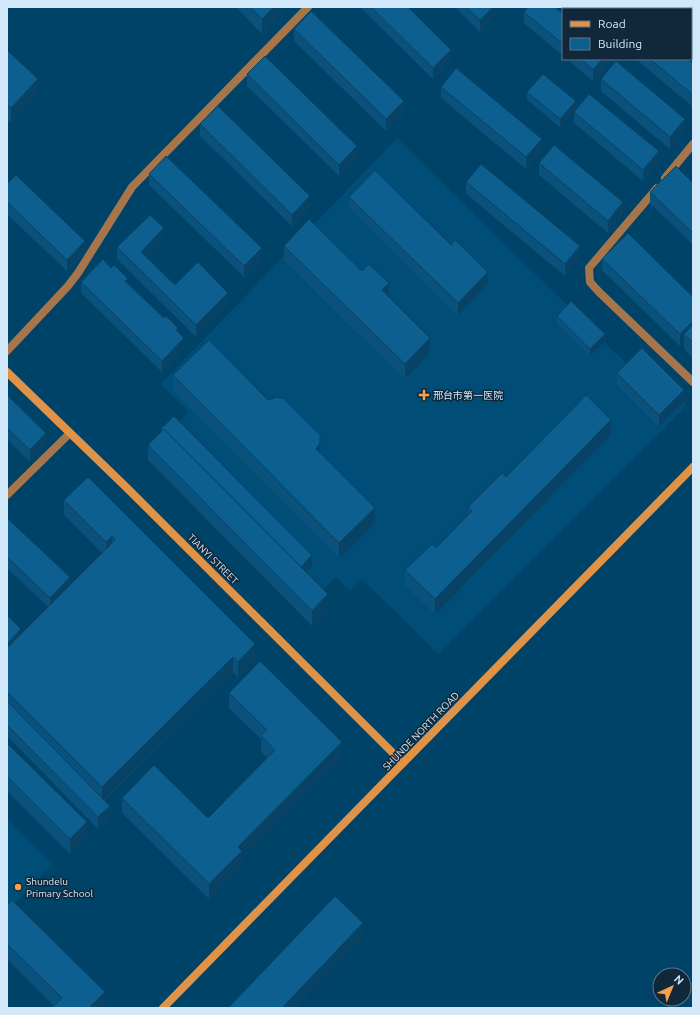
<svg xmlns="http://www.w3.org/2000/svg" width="700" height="1015" viewBox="0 0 700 1015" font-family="Ubuntu,'Noto Sans SC',sans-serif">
<rect width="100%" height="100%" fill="#004368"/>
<g fill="#004e78">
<polygon points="397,138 632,369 642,360 687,405 438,654 362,579 350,591 336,577 316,597 161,441 189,412 161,384"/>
<polygon points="7,819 53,864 7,911"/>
</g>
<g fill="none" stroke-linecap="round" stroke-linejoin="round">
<g stroke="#a67549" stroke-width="8">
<polyline points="665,178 693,144"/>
<polyline points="657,188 589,268 590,282 599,292 693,382"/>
<polyline points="7,495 70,433"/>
</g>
<polyline stroke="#a67549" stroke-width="8" points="7,351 68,286 78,273 132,187 308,7"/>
<g stroke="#e09247" stroke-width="8">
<polyline points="7,372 127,488 403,763"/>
<polyline points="163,1008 693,467"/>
</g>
</g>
<g fill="#0a527b">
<polygon points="236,7 282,7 282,14 262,34"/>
<polygon points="360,7 408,7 451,61 433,79"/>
<polygon points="455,7 497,7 497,14 480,32"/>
<polygon points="576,7 628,7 630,9 579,9"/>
<polygon points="661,7 693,7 693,43 691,41 691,9 661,9"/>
<polygon points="524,12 563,14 563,56 524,23"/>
<polygon points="294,29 404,113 386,131 294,41"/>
<polygon points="7,50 38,94 11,123 7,119"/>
<polygon points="567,59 608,59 608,63 593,81"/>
<polygon points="636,59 687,59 693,64 693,107"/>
<polygon points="247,74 357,158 339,176 247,86"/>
<polygon points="601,79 685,130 670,149 601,91"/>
<polygon points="441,87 542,151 526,169 441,98"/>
<polygon points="527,92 576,109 560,127 527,100"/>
<polygon points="574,112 659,163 643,181 574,123"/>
<polygon points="200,124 310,208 292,226 200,136"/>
<polygon points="539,163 623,214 608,233 539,175"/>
<polygon points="149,174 262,259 244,277 149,185"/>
<polygon points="466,182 580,257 565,276 466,194"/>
<polygon points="693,183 693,245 650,203 650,192"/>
<polygon points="7,184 85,253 67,271 7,214"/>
<polygon points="349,197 488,284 458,315 349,208"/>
<polygon points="164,240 147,257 175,285 228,304 196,337 117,259 117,247"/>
<polygon points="284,246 389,297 430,353 405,379 284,261"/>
<polygon points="602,259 693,297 693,358 684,349 684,342 680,346 602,270"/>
<polygon points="81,282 128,284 178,333 184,350 162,372 81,293"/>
<polygon points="557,316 605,342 590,357 557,324"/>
<polygon points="617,373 684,402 659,427 617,385"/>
<polygon points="173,375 320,453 375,523 339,558 173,390"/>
<polygon points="7,395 46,445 30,462 7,439"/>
<polygon points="161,429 312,567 307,573 328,609 312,626 148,460 148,445 161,432"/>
<polygon points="611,435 435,614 405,585 405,570 436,548 468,515 468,507 506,477"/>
<polygon points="88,477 255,659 238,677 233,672 105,800 110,817 98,829 7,736 7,615 21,634 48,607 7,568 7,518 70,585 102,553 64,515 64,500"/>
<polygon points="229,693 342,756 242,858 242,866 209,899 122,813 122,798 208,818 267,758 261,751 261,739 229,708"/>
<polygon points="7,743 87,837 70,854 7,791"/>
<polygon points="7,906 105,1007 104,1008 52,1008 54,1006 7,959"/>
</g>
<g fill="#084264">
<polygon points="274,7 282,7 282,14 262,34 262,19"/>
<polygon points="493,7 497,7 497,14 480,32 480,20"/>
<polygon points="451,50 451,61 433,79 433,68"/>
<polygon points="602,59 608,59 608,63 593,81 593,70"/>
<polygon points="38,79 38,94 11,123 11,108"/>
<polygon points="404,101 404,113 386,131 386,119"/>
<polygon points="576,101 576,109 560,127 560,119"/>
<polygon points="685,119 685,130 670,149 670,137"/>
<polygon points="542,139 542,151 526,169 526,157"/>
<polygon points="357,146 357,158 339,176 339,165"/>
<polygon points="659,151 659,163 643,181 643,170"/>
<polygon points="310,196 310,208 292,226 292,215"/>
<polygon points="623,202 623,214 608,233 608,221"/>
<polygon points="164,228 164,240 141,263 141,252"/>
<polygon points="85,241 85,253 67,271 67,260"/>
<polygon points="580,246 580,257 565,276 565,264"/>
<polygon points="262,248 262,259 244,277 244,266"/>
<polygon points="488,272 488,284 458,315 458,303"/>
<polygon points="389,283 389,298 382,290"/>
<polygon points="228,293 228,304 196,337 196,325"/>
<polygon points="693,321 693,332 684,334 684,342 680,346 680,334"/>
<polygon points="605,334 605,342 590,357 590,349"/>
<polygon points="184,338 184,350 162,372 162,361"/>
<polygon points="430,338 430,353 405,379 405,364"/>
<polygon points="684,390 684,402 659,427 659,415"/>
<polygon points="611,420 611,435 435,614 435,599"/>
<polygon points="46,433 46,445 30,462 30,450"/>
<polygon points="320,443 320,458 316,449"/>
<polygon points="375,508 375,523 339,558 339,543"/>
<polygon points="112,536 112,551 106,557 106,542"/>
<polygon points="312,555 312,567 299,580 299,569"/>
<polygon points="70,577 70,589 50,609 50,598"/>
<polygon points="328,594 328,609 312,626 312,611"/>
<polygon points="21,629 21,641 7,655 7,644"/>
<polygon points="255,644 255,659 238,677 238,662"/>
<polygon points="233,657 233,672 102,802 102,787"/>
<polygon points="342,742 342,756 242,858 242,866 209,899 209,884 238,847"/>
<polygon points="110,806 110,817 98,829 98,817"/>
<polygon points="87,822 87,837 70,854 70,839"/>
<polygon points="363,923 363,938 296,1008 282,1008"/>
<polygon points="105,992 105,1007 104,1008 89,1008"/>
</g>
<g fill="#0c5f8f" stroke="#084264">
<polygon points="250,7 274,7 262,19"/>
<polygon points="371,7 408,7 451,50 433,68"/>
<polygon points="466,7 493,7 480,20"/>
<polygon points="528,7 555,7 563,14 563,44 524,12"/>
<polygon points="590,7 628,7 630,9 593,9"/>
<polygon points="664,7 693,7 693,31 691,30 691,9 666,9"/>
<polygon points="311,11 404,101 386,119 294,29"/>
<polygon points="7,50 38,79 11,108 7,104"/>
<polygon points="265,56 357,146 339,165 247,74"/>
<polygon points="581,59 602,59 593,70"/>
<polygon points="650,59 687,59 693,64 693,95"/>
<polygon points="616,61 685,119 670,137 601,79"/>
<polygon points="456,68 542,139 526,157 441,87"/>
<polygon points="543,74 576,101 560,119 527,92"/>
<polygon points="589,94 659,151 643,170 574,112"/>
<polygon points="218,106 310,196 292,215 200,124"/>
<polygon points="554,145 623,202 608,221 539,163"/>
<polygon points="166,156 262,248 244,266 149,174"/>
<polygon points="481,164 580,246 565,264 466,182"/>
<polygon points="676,166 693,183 693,233 650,192"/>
<polygon points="375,170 451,245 455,240 488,272 458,303 349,197"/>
<polygon points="16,175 85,241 67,260 7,202 7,184"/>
<polygon points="150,215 164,228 141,252 175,285 198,262 228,293 196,325 117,247"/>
<polygon points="309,219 362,271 369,264 389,283 382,290 430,338 405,364 284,246"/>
<polygon points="628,233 693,297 693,321 680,334 602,259"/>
<polygon points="103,259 111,268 114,265 128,279 125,281 164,318 166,316 178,328 176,330 184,338 162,361 81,282"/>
<polygon points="571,301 605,334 590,349 557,316"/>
<polygon points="693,325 693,343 684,334"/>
<polygon points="209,340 268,400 277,397 284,399 320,435 320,443 316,449 375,508 339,543 173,375"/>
<polygon points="642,348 684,390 659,415 617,373"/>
<polygon points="7,395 46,433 30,450 7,428"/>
<polygon points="586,395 611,420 435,599 405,570 432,544 436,548 472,511 468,507 502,473 506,477"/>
<polygon points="174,416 312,555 301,567 164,429 162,431 161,429"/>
<polygon points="164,429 328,594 312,611 148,445"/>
<polygon points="88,477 255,644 238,662 233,657 102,787 7,692 7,648 115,540 112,536 106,542 64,500"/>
<polygon points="7,518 70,577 50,598 7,557"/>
<polygon points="7,615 21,629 7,644"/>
<polygon points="260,661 342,742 238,847 242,851 209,884 122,798 154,765 208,818 275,750 261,736 267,730 229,693"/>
<polygon points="7,701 110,806 98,817 7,725"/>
<polygon points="7,743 87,822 70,839 7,776"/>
<polygon points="335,896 363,923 282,1008 228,1008"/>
<polygon points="12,900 105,992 89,1008 52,1008 62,998 7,944 7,906"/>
</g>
<g fill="#f8a04b" stroke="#102839" stroke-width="1.5">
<path d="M422 389h4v4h4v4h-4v4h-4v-4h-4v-4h4z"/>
<circle cx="18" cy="887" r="4"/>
</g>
<g text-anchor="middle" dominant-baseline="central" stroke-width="3" stroke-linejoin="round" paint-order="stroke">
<g font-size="10" fill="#d1e8fa" stroke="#102839" text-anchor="start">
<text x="433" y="395">邢台市第一医院</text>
<text x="26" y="881">Shundelu<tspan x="26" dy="12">Primary School</tspan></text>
</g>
<g font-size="10" fill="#d1e8fa" stroke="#102839">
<text transform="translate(213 559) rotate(45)">TIANYI STREET</text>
<text transform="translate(421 731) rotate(-46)">SHUNDE NORTH ROAD</text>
</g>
</g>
<rect width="700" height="1015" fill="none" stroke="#d1e8fa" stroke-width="16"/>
<rect x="562" y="8" width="130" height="52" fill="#102839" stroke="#5d7586"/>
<rect x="570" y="21" width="20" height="6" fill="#e09247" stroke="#5d7586"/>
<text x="598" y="28" font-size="12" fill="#d1e8fa">Road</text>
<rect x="570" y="38" width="20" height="12" fill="#0c5f8f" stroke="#5d7586"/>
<text x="598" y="48" font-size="12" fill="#d1e8fa">Building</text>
<g transform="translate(672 987) rotate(44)"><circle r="19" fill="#102839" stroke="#5d7586"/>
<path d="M0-3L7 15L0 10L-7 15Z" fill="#f8a04b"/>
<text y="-6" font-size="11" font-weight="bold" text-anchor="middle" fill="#d1e8fa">N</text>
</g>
</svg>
